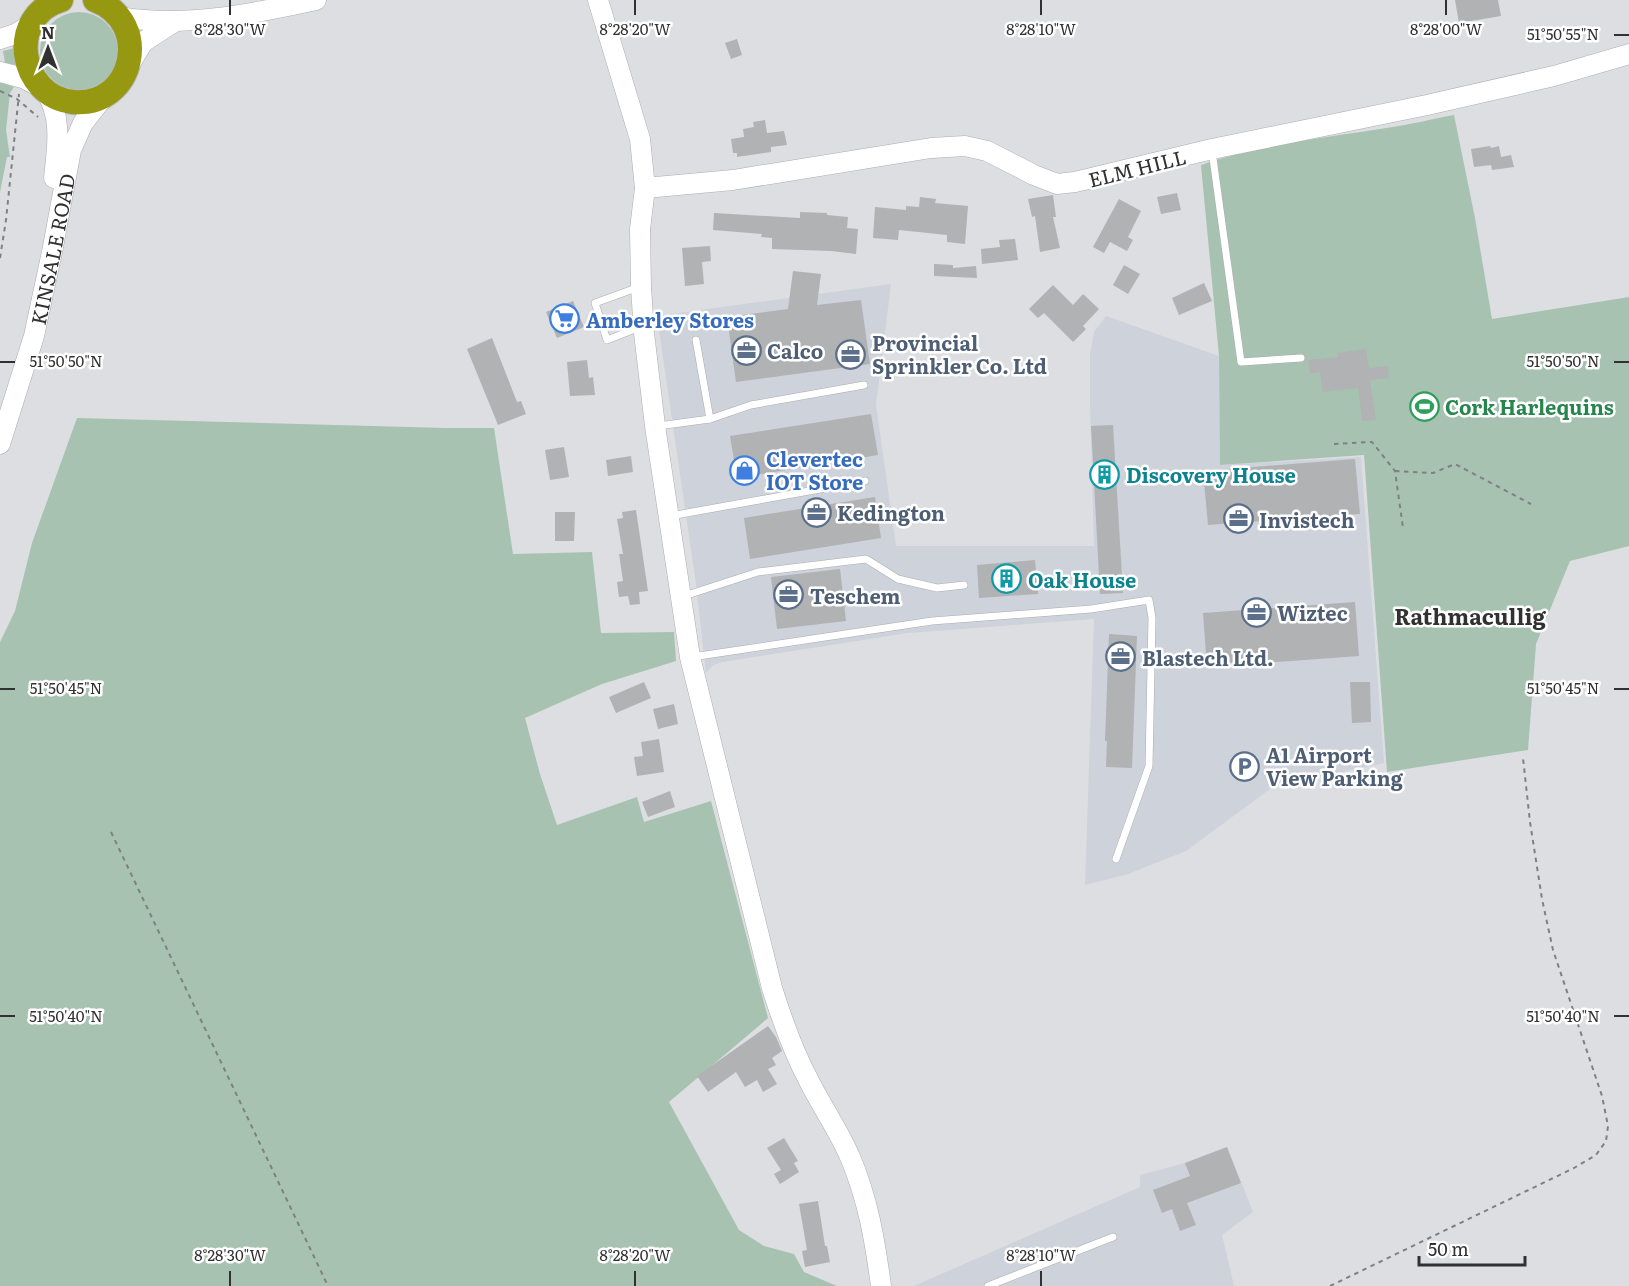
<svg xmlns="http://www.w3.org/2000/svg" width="1629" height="1286" viewBox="0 0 1629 1286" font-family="Literata,serif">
<rect width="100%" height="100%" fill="#dddee1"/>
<g fill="#cdd2db">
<polygon points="891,284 876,405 896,546 1094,546 1090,403 1090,354 1094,332 1106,316 1219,356 1220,465 1361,457 1384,763 1274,786 1186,851 1128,874 1085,885 1094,619 908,633 722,662 713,665 706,673 696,584 657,316"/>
<polygon points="1227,1147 1253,1212 1222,1235 1234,1286 914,1286 1140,1187 1140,1175 1185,1163"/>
</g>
<g fill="#a8c2b2">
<circle cx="79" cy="51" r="39"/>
<polygon points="15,48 17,65 5,63 3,51"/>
<polygon points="0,82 14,87 10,93 6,130 10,157 7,157 0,192"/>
<path d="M1454,115L1475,218L1492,319L1629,297V546L1570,561L1536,644L1528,750L1387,772L1364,455L1220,465L1219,356L1201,165C1260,144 1325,138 1386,128C1409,125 1432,119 1454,115Z"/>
<polygon points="77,418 445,428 494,428 513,554 592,552 601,633 674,632 676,661 602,684 525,718 540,774 557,825 637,797 644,822 711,801 768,1018 669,1102 739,1230 764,1246 794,1254 804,1272 837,1286 0,1286 0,642 15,611 32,543"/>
</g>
<g fill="#b0b2b4">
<polygon points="1455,0 1498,0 1501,16 1459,23"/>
<polygon points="737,39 742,55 731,59 725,43"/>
<polygon points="765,120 767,133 784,131 787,145 771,147 771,152 737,157 737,153 733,153 731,139 744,137 743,129 754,127 753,122"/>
<polygon points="1490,146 1491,148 1499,146 1501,157 1511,155 1514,167 1492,170 1491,165 1474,167 1471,149"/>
<polygon points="1177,193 1181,210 1161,214 1157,197"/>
<polygon points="1053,195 1056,217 1053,217 1060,248 1040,252 1035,216 1032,217 1028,199"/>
<polygon points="920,197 936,199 935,203 968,206 965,244 947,242 947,235 899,230 898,240 873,238 875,207 906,210 906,206 919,207"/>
<polygon points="1119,199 1141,211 1128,237 1133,240 1127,251 1110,242 1104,253 1093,247"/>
<polygon points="800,212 827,213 827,215 848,217 847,228 858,229 856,254 831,251 772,249 772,238 761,237 762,234 713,230 714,213 800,218"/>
<polygon points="1015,239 1018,260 982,264 981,249 1000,247 999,240"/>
<polygon points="710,246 711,261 702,262 704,284 685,286 682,248"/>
<polygon points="934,264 953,265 953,268 976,266 977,278 934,276"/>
<polygon points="1124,265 1140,274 1128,294 1113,285"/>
<polygon points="793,271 821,274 817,305 861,300 870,364 736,382 727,317 788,309"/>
<polygon points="1204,283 1212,301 1179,315 1172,298"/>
<polygon points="1053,285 1073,305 1083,294 1099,309 1083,326 1086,329 1073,342 1044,313 1038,318 1029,309"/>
<polygon points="573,301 584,327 557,338 546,312"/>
<polygon points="492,338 517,402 521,401 526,414 498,425 467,349"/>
<polygon points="1366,349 1369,368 1388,366 1389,378 1370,380 1376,420 1362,421 1358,388 1323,392 1320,372 1310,374 1308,360 1338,357 1337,353"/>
<polygon points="587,360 589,378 593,377 595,395 570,396 567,362"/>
<polygon points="871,414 878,455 737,478 730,436"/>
<polygon points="1113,425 1123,593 1100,594 1091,426"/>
<polygon points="564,447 569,477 550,480 545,450"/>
<polygon points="631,456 633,472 608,476 606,460"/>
<polygon points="1355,459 1360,514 1208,525 1203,471"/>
<polygon points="875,497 881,538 750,559 744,518"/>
<polygon points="636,510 648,591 639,592 640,604 630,605 628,596 619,597 617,582 623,581 619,554 623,554 617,519 623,518 622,512"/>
<polygon points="555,512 575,512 574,541 555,541"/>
<polygon points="1035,560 1038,594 979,598 977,565"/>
<polygon points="840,569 846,621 777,629 771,577"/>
<polygon points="1355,602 1359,656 1207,667 1203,613"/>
<polygon points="1109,634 1137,636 1132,768 1106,767 1107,741 1105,741"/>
<polygon points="644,682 651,698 616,713 609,697"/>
<polygon points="1350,682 1370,682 1371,722 1352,723"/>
<polygon points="674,704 678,724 658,729 653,709"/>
<polygon points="659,739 664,772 637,776 634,757 643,756 641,742"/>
<polygon points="670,791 675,807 648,817 642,802"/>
<polygon points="768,1026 776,1037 782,1051 772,1058 776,1065 768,1069 777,1084 763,1092 757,1080 745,1087 736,1072 708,1092 697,1076"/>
<polygon points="784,1138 798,1161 794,1163 799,1172 780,1184 774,1174 781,1170 767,1148"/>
<polygon points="1227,1147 1241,1183 1187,1203 1196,1225 1180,1231 1172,1209 1162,1213 1153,1190 1190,1176 1185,1163"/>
<polygon points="818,1201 825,1246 827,1246 830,1262 805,1267 802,1251 807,1250 799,1204"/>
</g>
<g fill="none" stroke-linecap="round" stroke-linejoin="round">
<defs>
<g id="lane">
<polyline points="1212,151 1241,362 1301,358"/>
<polyline points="639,287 595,303 607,340 640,327"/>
<polyline points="710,419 751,405 864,385"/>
<polyline points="658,426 710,419 696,340"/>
<polyline points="670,516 865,481"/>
<polyline points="684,596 758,572 866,559 898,579 937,588 964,585"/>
<polyline points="692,657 932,621 1091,609 1149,600 1152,618 1149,766 1116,859"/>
<polyline points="988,1286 1113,1237"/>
</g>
<g id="secondary">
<path d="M598,0L640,139L645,188L640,229L641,287L644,333L655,426L690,657L772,988C782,1020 793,1051 809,1081C822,1107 839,1131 850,1157C868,1199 875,1241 881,1286"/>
<path d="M120,17C185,28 252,14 316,0"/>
<polyline points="0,39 15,34 32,24"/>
<polyline points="128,67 143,42 174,22"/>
<polyline points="0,72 23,78 42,88"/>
<path d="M45,91C63,116 57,149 54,178"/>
<polyline points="645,188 733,180 931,148 965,146 987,151 1034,175 1057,184 1075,182 1212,149 1427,105 1554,76 1629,54"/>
<path id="s1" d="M0,444L34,336L52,252L71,150L83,123L105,95"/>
</g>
<path id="highway" d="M61,0C7,16 18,96 73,102C134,108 153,22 95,0"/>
</defs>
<use href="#lane" stroke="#acadb0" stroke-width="8"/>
<use href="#secondary" stroke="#acadb0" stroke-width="21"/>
<use href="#highway" stroke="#b9b9b9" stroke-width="26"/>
<g stroke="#7f8082" stroke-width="2" stroke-dasharray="4.5 4.5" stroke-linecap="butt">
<polyline points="0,91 17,99 38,117"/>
<polyline points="0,258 6,220 19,94"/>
<polyline points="1334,444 1372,442 1395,471 1403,528"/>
<polyline points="1395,471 1433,473 1455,464 1531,504"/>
<polyline points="111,832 328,1286"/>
<polyline points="1330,1286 1574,1168 1596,1155 1606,1141 1608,1126 1602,1096 1553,950 1542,899 1530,822 1523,758"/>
</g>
<use href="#lane" stroke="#fff" stroke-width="7"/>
<use href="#secondary" stroke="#fff" stroke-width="20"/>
<use href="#highway" stroke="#959810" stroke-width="24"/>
</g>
<path fill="none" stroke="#313132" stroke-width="2" d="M230,0V15M635,0V15M1041,0V15M1446,0V15M1614,35H1629M0,362H15M1614,362H1629M0,689H15M1614,689H1629M0,1016H15M1614,1016H1629M230,1271V1286M635,1271V1286M1041,1271V1286"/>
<defs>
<symbol id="supermarket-ring" viewBox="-11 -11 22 22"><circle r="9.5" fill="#fff" stroke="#3f7fe0" stroke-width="1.5"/><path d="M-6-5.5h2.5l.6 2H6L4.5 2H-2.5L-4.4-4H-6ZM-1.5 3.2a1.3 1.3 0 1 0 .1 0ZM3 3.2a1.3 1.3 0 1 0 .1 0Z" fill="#3f7fe0"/></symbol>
<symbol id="office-ring" viewBox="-11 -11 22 22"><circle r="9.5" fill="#fff" stroke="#5c6f8a" stroke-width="1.5"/><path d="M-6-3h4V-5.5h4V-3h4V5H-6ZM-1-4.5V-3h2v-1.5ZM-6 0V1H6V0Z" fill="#5c6f8a"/></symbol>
<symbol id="stadium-ring" viewBox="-11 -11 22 22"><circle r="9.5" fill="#fff" stroke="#2e9e5b" stroke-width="1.5"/><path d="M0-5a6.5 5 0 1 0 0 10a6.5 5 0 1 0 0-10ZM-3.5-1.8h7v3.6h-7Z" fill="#2e9e5b"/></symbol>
<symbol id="shop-ring" viewBox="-11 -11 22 22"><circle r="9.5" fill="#fff" stroke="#3f7fe0" stroke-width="1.5"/><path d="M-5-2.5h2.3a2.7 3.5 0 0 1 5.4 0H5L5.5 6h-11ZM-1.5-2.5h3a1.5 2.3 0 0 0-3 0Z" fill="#3f7fe0"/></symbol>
<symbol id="building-ring" viewBox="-11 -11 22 22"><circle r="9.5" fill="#fff" stroke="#0f9aa8" stroke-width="1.5"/><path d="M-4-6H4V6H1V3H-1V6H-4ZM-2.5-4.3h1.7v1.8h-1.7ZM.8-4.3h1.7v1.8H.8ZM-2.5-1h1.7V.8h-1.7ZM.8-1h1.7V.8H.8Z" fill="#0f9aa8"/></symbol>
<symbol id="parking-ring" viewBox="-11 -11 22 22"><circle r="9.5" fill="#fff" stroke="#5c6f8a" stroke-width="1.5"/><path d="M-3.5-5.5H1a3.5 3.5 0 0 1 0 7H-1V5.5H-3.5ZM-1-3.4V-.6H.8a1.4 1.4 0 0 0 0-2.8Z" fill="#5c6f8a"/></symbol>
</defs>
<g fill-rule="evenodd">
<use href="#supermarket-ring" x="548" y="302" width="33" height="33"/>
<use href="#office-ring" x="730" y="334" width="33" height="33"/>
<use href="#office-ring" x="834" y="338" width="33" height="33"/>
<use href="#stadium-ring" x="1408" y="390" width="33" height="33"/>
<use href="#shop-ring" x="728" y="454" width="33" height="33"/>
<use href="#building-ring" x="1088" y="458" width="33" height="33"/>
<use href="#office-ring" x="800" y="496" width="33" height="33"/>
<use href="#office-ring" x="1222" y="502" width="33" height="33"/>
<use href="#building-ring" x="990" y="562" width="33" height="33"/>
<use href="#office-ring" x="772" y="578" width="33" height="33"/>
<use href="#office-ring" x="1240" y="596" width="33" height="33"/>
<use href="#office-ring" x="1104" y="640" width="33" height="33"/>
<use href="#parking-ring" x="1228" y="750" width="33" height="33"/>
</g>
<g text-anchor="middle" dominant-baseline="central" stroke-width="5" stroke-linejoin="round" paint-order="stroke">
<g font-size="20" fill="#313132" stroke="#fff">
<text transform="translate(1137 167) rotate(-14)">ELM HILL</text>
<text stroke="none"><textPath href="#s1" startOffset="202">KINSALE ROAD</textPath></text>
</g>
<g font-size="20" font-weight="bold" fill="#366cbe" stroke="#fff" text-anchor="start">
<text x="586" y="319">Amberley Stores</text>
<text x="766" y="458">Clevertec<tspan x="766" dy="23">IOT Store</tspan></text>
</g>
<g font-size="20" font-weight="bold" fill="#4e5e75" stroke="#fff" text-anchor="start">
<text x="872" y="342">Provincial<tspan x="872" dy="23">Sprinkler Co. Ltd</tspan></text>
<text x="767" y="350">Calco</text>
<text x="837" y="512">Kedington</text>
<text x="1259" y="519">Invistech</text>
<text x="810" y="595">Teschem</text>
<text x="1277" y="612">Wiztec</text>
<text x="1142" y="657">Blastech Ltd.</text>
<text x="1266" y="754">A1 Airport<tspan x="1266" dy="23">View Parking</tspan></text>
</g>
<g font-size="20" font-weight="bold" fill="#27864d" stroke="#fff" text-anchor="start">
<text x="1445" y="406">Cork Harlequins</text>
</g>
<g font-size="20" font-weight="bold" fill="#0d838f" stroke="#fff" text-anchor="start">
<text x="1126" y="474">Discovery House</text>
<text x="1028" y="579">Oak House</text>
</g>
<g font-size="22" font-weight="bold" fill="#313132" stroke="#fff">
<text x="1470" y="615">Rathmacullig</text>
</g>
</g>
<g font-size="15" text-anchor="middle" fill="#313132" stroke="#fff" stroke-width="5" stroke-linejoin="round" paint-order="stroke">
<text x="230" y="35">8°28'30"W</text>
<text x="635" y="35">8°28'20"W</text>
<text x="1041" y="35">8°28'10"W</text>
<text x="1446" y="35">8°28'00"W</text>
<text x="1563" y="40">51°50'55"N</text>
<text x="66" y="367">51°50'50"N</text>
<text x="1563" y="367">51°50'50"N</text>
<text x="66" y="694">51°50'45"N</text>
<text x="1563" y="694">51°50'45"N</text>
<text x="66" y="1022">51°50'40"N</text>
<text x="1563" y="1022">51°50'40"N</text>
<text x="230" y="1261">8°28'30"W</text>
<text x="635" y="1261">8°28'20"W</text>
<text x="1041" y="1261">8°28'10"W</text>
</g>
<g transform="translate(48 48)" stroke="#ffffff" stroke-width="4.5" paint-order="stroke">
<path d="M0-4.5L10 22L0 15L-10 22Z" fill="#313132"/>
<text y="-9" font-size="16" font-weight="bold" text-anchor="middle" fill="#313132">N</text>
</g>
<path d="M1419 1256v9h106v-9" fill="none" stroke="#313132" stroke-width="3"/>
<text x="1428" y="1256" font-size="18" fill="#313132" stroke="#ffffff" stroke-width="4.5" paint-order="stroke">50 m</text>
</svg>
